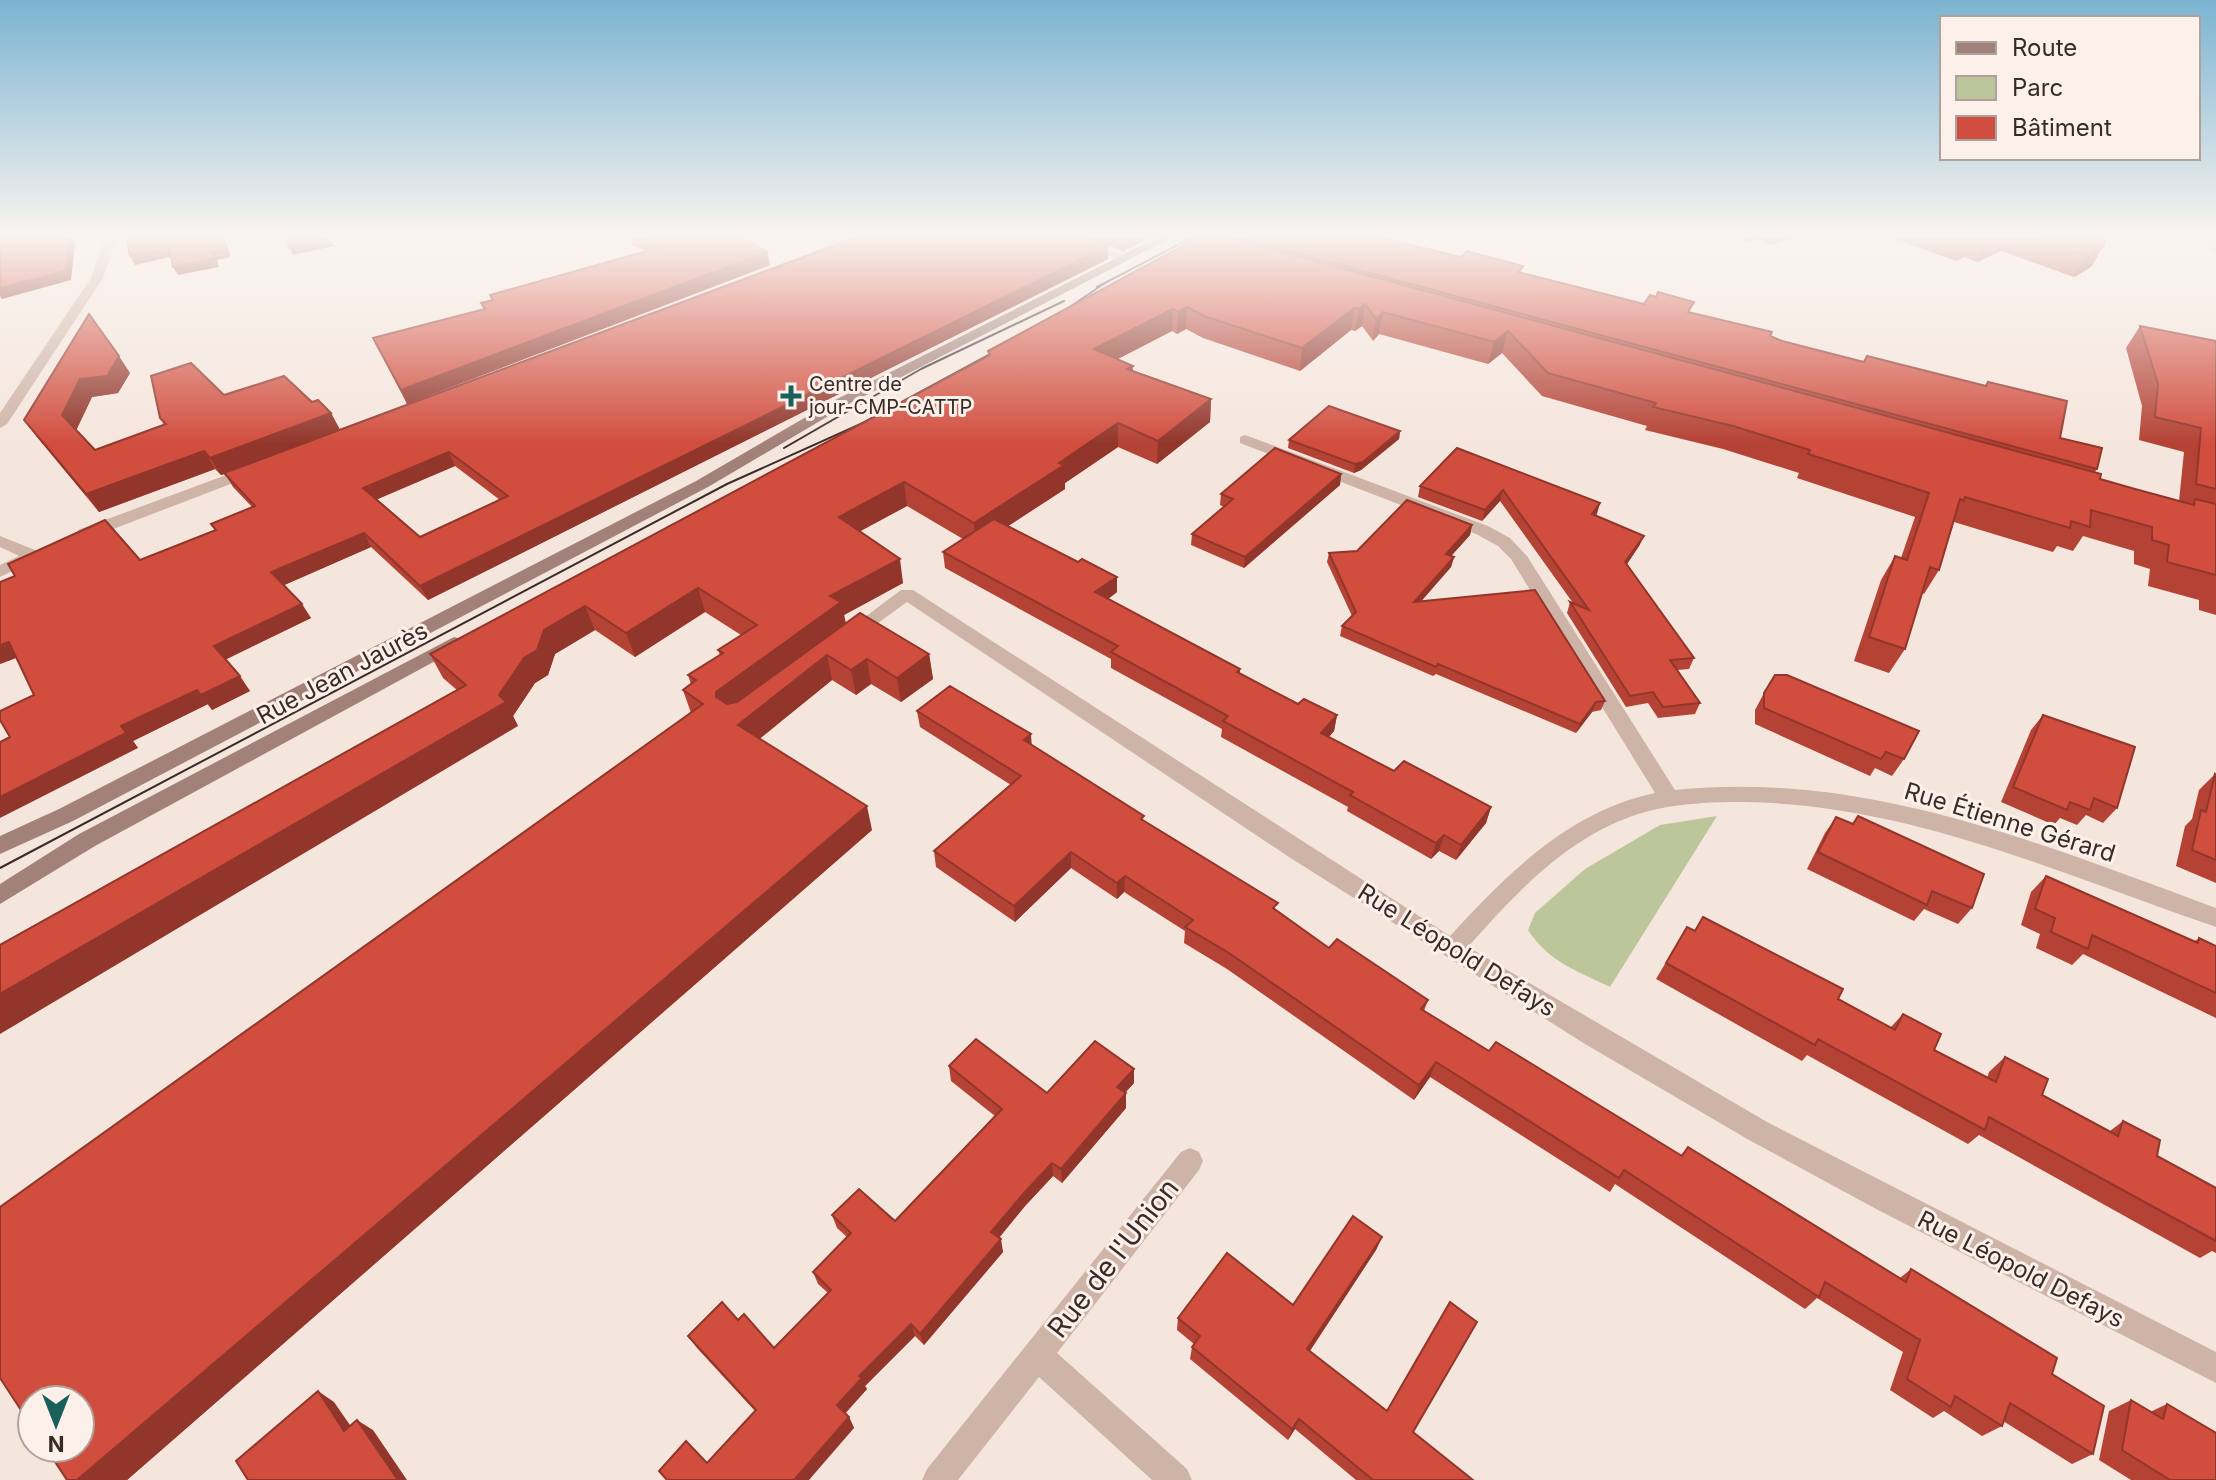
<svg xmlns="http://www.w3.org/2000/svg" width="2216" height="1480" viewBox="0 0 2216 1480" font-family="Inter,sans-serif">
<rect width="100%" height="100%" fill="#f5e6dd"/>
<path fill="#bdc69b" d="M1717,816L1610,987C1577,971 1549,962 1528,930L1535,913L1585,869L1660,825Z"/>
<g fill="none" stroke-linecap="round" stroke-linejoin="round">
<g fill="#ceb4a7" fill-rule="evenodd">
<polygon points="105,237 117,237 103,278 7,424 0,428 0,413 91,278"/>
<polygon points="839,237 854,237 813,261 803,258"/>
<polygon points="1062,237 1079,237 1132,258 1122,261"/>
<polygon points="1161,237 1180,237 1220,249 1214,253"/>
<polygon points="2207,237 2216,237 2216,254 2210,250"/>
<path d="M1245,435L1488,526L1510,538L1527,556L1675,790C1864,770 2042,844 2216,908V927C2060,874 1913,805 1745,802C1700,802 1656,804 1615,823C1556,849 1510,900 1468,947L1767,1122L2216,1352V1383L1878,1210L1749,1140L1585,1044L1289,857L907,602L856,639L850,641L841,635L901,590H913L1450,936C1507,874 1569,811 1655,793L1511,559L1498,546L1476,534L1240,443V437Z"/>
<polygon points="253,465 261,470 259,473 90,538 84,539 76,534 78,530"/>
<polygon points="0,536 40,552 43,556 0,577 0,565 19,556 0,547"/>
<polygon points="1190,1148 1199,1152 1203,1161 1199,1170 1057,1353 1187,1469 1192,1480 1152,1480 1039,1377 958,1480 922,1480 927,1469 1181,1152"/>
</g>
<g fill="#a28178" fill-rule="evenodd">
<polygon points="1158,237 1173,237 847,405 708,487 73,821 0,854 0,836 59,809 696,481 837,399"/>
<polygon points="454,637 461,639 463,643 461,647 95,846 0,904 0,884 79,834"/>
</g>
<g stroke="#3a2b28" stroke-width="2">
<polyline points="1097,287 1193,237"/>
<polyline points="1052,319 1105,283"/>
<polyline points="784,448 921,369 1064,301"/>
<polyline points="0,868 727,484 865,422 1007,345"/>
</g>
</g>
<g fill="#b44235" fill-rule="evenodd">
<polygon points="630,237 742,237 767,252 770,265 407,404 373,338 484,309 481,303 492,300 490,295 646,251 632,245"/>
<polygon points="1087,237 1152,237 1123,251"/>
<polygon points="1191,237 1379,237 1461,257 1523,266 1521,272 1644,304 1690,312 1782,341 1864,362 1985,386 1988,382 2060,438 2097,469 2095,472 2100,479 2179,501 2184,452 2139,440 2142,406 2126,348 2140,326 2216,341 2216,615 2199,610 2199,600 2148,586 2150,569 2134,564 2134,551 2083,536 2073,551 2057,546 2053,552 1954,522 1939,570 1924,594 1922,593 1905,649 1889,673 1854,661 1881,580 1895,556 1901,558 1915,517 1797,478 1799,473 1723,449 1645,430 1647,426 1542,396 1502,353 1488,364 1379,334 1373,341 1362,326 1355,331 1351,330 1300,371 1203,338 1186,329 1177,334 1172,331 1118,359 1133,366 1133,371 1211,399 1210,422 1157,464 1118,447 1065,483 1065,489 1008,526 1078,562 1117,577 1117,592 1108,599 1240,669 1240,674 1298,704 1337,715 1334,731 1329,737 1394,771 1491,807 1486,823 1456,860 1439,851 1431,859 1347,811 1348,807 1221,737 1222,729 1111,668 1111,659 945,568 943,552 963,539 907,506 860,531 903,583 844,615 846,623 929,654 933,679 901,702 871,684 856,695 832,680 759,739 872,830 127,1480 67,1480 691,713 683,690 691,684 688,675 720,655 718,650 741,635 705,612 635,657 595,630 555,654 548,675 535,683 513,716 518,726 457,690 443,678 430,654 988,356 988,351 1196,238"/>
<polygon points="1738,237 1799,237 1769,245 1758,239 1748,242"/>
<polygon points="1889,237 2106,237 2091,267 2074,277 2001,251 1977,262 1964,257 1956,261"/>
<path d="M1108,259L428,600L371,547L284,585L311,618L225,660L250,691L212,710L208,704L133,741L138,748L10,737L34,695L16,658L0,664L140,560L215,530L211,524L252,507L233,487L225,474L221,475L215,469L99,512L37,437L24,420L130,373L118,393L92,397L76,430L95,450L164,425L160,418L224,395L312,402L331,413L340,430ZM455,466L500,500L420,537L377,499Z"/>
<polygon points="1400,431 1399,439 1361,470 1354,473 1288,448 1289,440"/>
<polygon points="1457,448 1600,503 1595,516 1644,536 1639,546 1627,564 1694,658 1689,669 1677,670 1700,703 1695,714 1658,718 1648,703 1626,707 1567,613 1570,602 1573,603 1500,501 1482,521 1418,497 1420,486"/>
<polygon points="1341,474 1340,485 1244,568 1191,545 1192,534 1224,507 1220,505 1221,494"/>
<polygon points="1472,525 1470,535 1451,556 1454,557 1451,567 1421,601 1605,701 1601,710 1592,712 1576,733 1436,674 1433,676 1340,636 1342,626 1352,616 1327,562 1329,553 1357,551"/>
<polygon points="1764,693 1904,759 1892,776 1875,768 1870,776 1755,724 1755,710"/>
<polygon points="917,711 1032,746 1277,910 1329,948 1428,1000 1424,1011 1489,1051 1681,1155 1688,1147 1900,1278 1911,1269 2052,1374 2093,1454 2072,1464 2003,1421 2002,1426 1982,1436 1944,1411 1933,1418 1890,1390 1903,1352 1817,1298 1805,1309 1615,1184 1610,1192 1430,1077 1414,1100 1227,969 1184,943 1185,931 1124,892 1117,899 1071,868 1015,922 936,867 934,851 1011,785 920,727"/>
<polygon points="2043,715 2117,808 2103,823 2086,815 2077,825 2060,818 2054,825 2001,802 2031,730"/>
<polygon points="2215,774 2216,775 2216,883 2176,866 2185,826 2192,819 2199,790"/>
<polygon points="1836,817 1972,908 1958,924 1924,909 1914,921 1807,869 1825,833"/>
<polygon points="2046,876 2194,942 2199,938 2216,946 2216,1018 2083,954 2072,965 2036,948 2040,934 2021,925 2031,892"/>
<polygon points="1687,927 1838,999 1890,1028 1903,1014 1934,1050 1987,1078 1989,1072 2005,1057 2042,1095 2110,1131 2123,1121 2157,1156 2216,1188 2216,1253 2212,1251 2200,1258 1979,1135 1968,1144 1807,1055 1802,1061 1656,979"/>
<polygon points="949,1066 1047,1093 1134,1083 1125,1093 1126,1108 1062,1183 1053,1176 1025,1206 999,1238 1003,1252 924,1345 915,1336 865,1386 867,1389 845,1413 849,1417 854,1428 707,1463 755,1411 697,1348 688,1336 738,1320 774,1348 828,1293 818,1284 813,1272 847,1237 837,1228 832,1215 895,1221 995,1116 951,1081"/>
<polygon points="1382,1237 1376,1250 1310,1351 1473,1480 1356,1480 1295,1429 1288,1440 1190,1359 1192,1347 1194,1344 1177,1330 1178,1318 1293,1305"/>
<polygon points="2131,1400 2150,1412 2167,1404 2216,1480 2131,1480 2099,1460 2109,1411"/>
</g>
<g fill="#92362b">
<polygon points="69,237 76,237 71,280 2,299 0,296 0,288"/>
<polygon points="223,237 225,237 231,257 217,260 219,267 178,275 173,267 212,252"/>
<polygon points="1127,237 1152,237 1123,251 1123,239"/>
<polygon points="1750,237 1759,237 1758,239 1748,242"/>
<polygon points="1772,237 1799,237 1769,245"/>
<polygon points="1973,237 1974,237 1964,257 1956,261 1967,240"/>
<polygon points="1996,237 2008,237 2001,251 1977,262 1988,241"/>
<polygon points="330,239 334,246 293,255 289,248"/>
<polygon points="2104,245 2091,267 2074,277 2087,255"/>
<polygon points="1108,246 1108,259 428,600 420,586"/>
<polygon points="169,248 174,256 135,265 130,256"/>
<polygon points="767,252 770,265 407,404 401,390"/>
<polygon points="1365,304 1362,326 1355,331 1359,309"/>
<polygon points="1187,307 1186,329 1177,334 1178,312"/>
<polygon points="1354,308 1351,330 1300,371 1302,348"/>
<polygon points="1173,309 1172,331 1094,371 1094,349"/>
<polygon points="1383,312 1379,334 1373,341 1376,319"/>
<polygon points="1508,331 1502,353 1488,364 1494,342"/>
<polygon points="119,356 130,373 118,393 92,397 75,433 62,415 80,379"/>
<polygon points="1211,399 1210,422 1157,464 1158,441"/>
<polygon points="331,413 340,430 221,475 210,458"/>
<polygon points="1118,423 1118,447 1065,483 1065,489 976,547 974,523"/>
<polygon points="1400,431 1399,439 1361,470 1354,473 1355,464"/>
<polygon points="204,451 215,469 99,512 86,494"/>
<polygon points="449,452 455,466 371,502 363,488"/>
<polygon points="1341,474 1340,485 1244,568 1245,557"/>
<polygon points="904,482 907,506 844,540 839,517"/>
<polygon points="1503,490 1500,501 1482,521 1485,510"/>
<polygon points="1600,503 1597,514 1588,525 1592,514"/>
<polygon points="1472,525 1470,535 1444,564 1446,554"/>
<polygon points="364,533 371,547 280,587 271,572"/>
<polygon points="1644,536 1639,546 1621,573 1625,562"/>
<polygon points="1454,557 1451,567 1412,612 1414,602"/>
<polygon points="900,559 903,583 844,615 846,627 724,717 716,697 716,692 830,596"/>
<polygon points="1117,577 1117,592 1096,608 1095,592"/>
<polygon points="698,588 705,612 635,657 626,633"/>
<polygon points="302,604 311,618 224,660 214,646"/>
<polygon points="585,606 595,630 555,654 548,675 535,683 513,716 518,726 0,1034 0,994 499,695 544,630"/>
<polygon points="9,642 21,656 0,664 0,645"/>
<polygon points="929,654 933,679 901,702 897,678"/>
<polygon points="827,655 832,680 746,750 738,725"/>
<polygon points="867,659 871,684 856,695 851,670"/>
<polygon points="240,676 250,691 212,710 201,695"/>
<polygon points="197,690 208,704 133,741 138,748 0,818 0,797 121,726"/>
<polygon points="1596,702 1592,712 1576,733 1580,724"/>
<polygon points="1337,715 1334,731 1318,749 1321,733"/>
<polygon points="1031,734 1032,750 1024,740"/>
<polygon points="867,806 872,830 127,1480 77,1480"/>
<polygon points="1491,807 1486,823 1456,860 1461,845"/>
<polygon points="1444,835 1439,851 1431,859 1436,843"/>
<polygon points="1071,852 1071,868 1015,922 1014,906"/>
<polygon points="1125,876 1124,892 1117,899 1117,883"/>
<polygon points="1436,1062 1430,1077 1414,1100 1419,1085"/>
<polygon points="1134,1069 1134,1083 1117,1101 1117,1087"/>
<polygon points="1126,1093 1126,1108 1062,1183 1061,1169"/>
<polygon points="1052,1163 1053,1176 1025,1206 993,1245 991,1232 1024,1193"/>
<polygon points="1382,1237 1376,1250 1303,1361 1307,1349"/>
<polygon points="1001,1239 1003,1252 924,1345 920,1334"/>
<polygon points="911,1324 915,1336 865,1386 867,1389 843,1416 837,1405 859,1376"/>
<polygon points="318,1391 334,1402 361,1441 344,1431"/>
<polygon points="849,1417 854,1428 809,1480 794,1480"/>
<polygon points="1299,1419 1295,1429 1288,1440 1292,1429"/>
<polygon points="357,1420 373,1430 407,1480 398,1480"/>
</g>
<g fill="#d14d3e" stroke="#92362b" stroke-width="2" fill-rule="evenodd">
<polygon points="0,237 69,237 66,271 0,288"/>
<polygon points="126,237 223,237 227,248 212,252 214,258 173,267 169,248 130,256"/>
<polygon points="287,237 329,237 330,239 289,248"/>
<polygon points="639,237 742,237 767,252 401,390 373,338 485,309 481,303 493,300 490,295 661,247"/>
<path d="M857,237H1085L1108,246L420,586L364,533L271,572L302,604L214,646L240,676L201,695L197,690L121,726L126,733L0,797V742L10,737L0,720V711L34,695L9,642L0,645V582L15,576L8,564L105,520L140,560L216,530L211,524L255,506L224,473ZM449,452L508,496L420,537L363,488Z"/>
<polygon points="1199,237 1226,237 2101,474 2100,479 2135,489 2194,505 2195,499 2216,504 2216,575 2167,562 2169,545 2152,540 2152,527 2091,510 2090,527 2071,521 2070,528 1965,497 1964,501 1960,499 1939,570 1930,567 1905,649 1869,637 1895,556 1907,560 1929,493 1808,454 1810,450 1733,426 1653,407 1656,403 1548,373 1508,331 1494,342 1383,312 1376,319 1365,304 1359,309 1354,308 1302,348 1204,316 1187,307 1178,312 1173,309 1094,349 1133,366 1127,369 1211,399 1158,441 1118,423 1059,463 1064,465 974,523 904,482 839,517 900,559 830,596 841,602 716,692 716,697 727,704 737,702 860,613 929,654 897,678 867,659 851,670 827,655 738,725 867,806 77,1480 67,1480 46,1448 80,1448 80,1400 32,1400 32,1427 0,1378 0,1207 703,704 683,690 696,680 688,675 723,653 718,650 757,625 698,588 626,633 585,606 544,630 537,650 524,658 499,695 506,702 0,994 0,945 466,685 430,654 990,355 988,351"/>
<polygon points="1237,237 1379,237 1461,257 1467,251 1523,266 1518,272 1644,304 1650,295 1656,297 1658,292 1694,302 1688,312 1772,332 1770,336 1782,341 1864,362 1867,356 1986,386 1988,382 2067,401 2060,438 2102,448 2097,469"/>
<polygon points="1978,237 1996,237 1988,241"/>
<polygon points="2033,237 2106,237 2104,245 2087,255"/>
<polygon points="89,314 119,356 107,376 80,379 62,415 95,450 166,424 160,418 151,376 191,363 224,395 284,376 312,402 318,400 331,413 210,458 204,451 86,494 24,420"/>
<polygon points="2140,326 2216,341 2216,489 2196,484 2201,428 2155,417 2158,384"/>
<polygon points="1329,406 1400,431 1363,462 1355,464 1289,440"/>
<polygon points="1275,448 1341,474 1245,557 1192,534 1233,499 1221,494"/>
<polygon points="1457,448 1600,503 1592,514 1644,536 1625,562 1694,658 1670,660 1700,703 1663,707 1653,692 1630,696 1570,602 1589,610 1503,490 1485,510 1420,486"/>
<polygon points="1407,500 1472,525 1446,554 1454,557 1414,602 1535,590 1605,701 1596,702 1580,724 1438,664 1436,667 1342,626 1356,612 1329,553 1357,551"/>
<polygon points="994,519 1078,562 1082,559 1117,577 1095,592 1240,669 1237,672 1298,704 1304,699 1337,715 1321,733 1394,771 1404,761 1491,807 1461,845 1444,835 1436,843 1350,795 1353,792 1223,721 1228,716 1111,652 1118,646 943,552"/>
<polygon points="1775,675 1787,675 1919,731 1904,759 1886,752 1881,759 1764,708 1764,693"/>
<polygon points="950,686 1031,734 1024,740 1144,816 1141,819 1278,903 1273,908 1329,948 1337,939 1428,1000 1421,1009 1489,1051 1496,1042 1682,1156 1688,1147 1906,1282 1911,1269 2057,1358 2052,1374 2104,1406 2093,1454 2010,1403 2002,1426 1955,1396 1951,1407 1907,1379 1920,1340 1825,1282 1819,1297 1624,1170 1619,1178 1436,1062 1419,1085 1229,953 1185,927 1193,920 1125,876 1117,883 1071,852 1014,906 934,851 1021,776 917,711"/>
<polygon points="2043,715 2135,747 2117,808 2094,798 2090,810 2070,802 2067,810 2013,787"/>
<polygon points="2215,774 2216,775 2216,860 2192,850 2201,810 2206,812"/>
<polygon points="1858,816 1984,874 1972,908 1932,891 1927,905 1818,852 1836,817 1853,824"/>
<polygon points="2046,876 2198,943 2199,938 2216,946 2216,993 2092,935 2088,949 2051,932 2055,918 2035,909"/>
<polygon points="1703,917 1843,989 1838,999 1895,1030 1903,1014 1941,1034 1934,1050 1996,1082 2005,1057 2048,1079 2042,1095 2118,1136 2123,1121 2160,1140 2157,1156 2216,1188 2216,1241 1989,1117 1985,1130 1818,1039 1815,1045 1666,963 1687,927 1695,931"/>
<polygon points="976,1039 1047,1093 1095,1041 1134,1069 1117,1087 1126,1093 1061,1169 1052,1163 1024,1193 991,1232 1001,1239 920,1334 911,1324 859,1376 862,1378 837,1405 849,1417 794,1480 667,1480 659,1471 686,1441 707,1463 756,1410 688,1336 722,1302 738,1320 744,1314 774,1348 831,1290 813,1272 851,1233 832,1215 859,1189 895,1221 1002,1109 949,1066"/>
<polygon points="1353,1216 1382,1237 1307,1349 1387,1411 1450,1302 1477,1322 1413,1432 1473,1480 1373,1480 1299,1419 1292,1429 1192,1347 1200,1336 1178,1318 1227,1253 1293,1305"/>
<polygon points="318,1391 344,1431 357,1420 398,1480 248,1480 236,1461"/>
<polygon points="2131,1400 2163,1419 2167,1404 2216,1433 2216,1480 2170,1480 2122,1450"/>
</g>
<linearGradient id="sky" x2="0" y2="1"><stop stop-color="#7bb4d1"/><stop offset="0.53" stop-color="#faf4f0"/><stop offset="1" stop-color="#faf4f0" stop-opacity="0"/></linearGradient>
<rect width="2216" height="444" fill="url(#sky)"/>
<path fill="#19605b" stroke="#fcf1ea" stroke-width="3" d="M787 384h8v8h8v8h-8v8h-8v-8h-8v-8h8z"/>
<g text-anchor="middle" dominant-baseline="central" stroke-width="6" stroke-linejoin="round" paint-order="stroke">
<g font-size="20" fill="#3a2b28" stroke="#fcf1ea" text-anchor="start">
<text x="809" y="384">Centre de<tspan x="809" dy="23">jour-CMP-CATTP</tspan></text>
</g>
<g font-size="24" fill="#3a2b28" stroke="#fcf1ea">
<text transform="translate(342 673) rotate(-28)">Rue Jean Jaurès</text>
<text transform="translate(2010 822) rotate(17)">Rue Étienne Gérard</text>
<text transform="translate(1457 950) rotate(32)">Rue Léopold Defays</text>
<text transform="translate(2021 1269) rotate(27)">Rue Léopold Defays</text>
</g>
<g font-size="28" fill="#3a2b28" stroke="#fcf1ea">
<text transform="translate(1113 1258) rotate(-52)">Rue de l'Union</text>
</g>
</g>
<rect x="1940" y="16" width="260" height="144" fill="#fcf1ea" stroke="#aea29c" stroke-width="2"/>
<rect x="1956" y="42" width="40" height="12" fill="#a28178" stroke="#aea29c" stroke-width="2"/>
<text x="2012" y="56" font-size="24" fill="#3a2b28">Route</text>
<rect x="1956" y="76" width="40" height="24" fill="#bdc69b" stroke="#aea29c" stroke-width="2"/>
<text x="2012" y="96" font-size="24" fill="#3a2b28">Parc</text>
<rect x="1956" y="116" width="40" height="24" fill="#d14d3e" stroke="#aea29c" stroke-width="2"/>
<text x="2012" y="136" font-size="24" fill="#3a2b28">Bâtiment</text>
<g transform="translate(56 1424) rotate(180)"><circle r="38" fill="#fcf1ea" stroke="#aea29c" stroke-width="2"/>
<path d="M0-6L14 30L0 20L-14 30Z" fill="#19605b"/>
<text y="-12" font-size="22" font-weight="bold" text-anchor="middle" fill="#3a2b28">N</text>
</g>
</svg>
